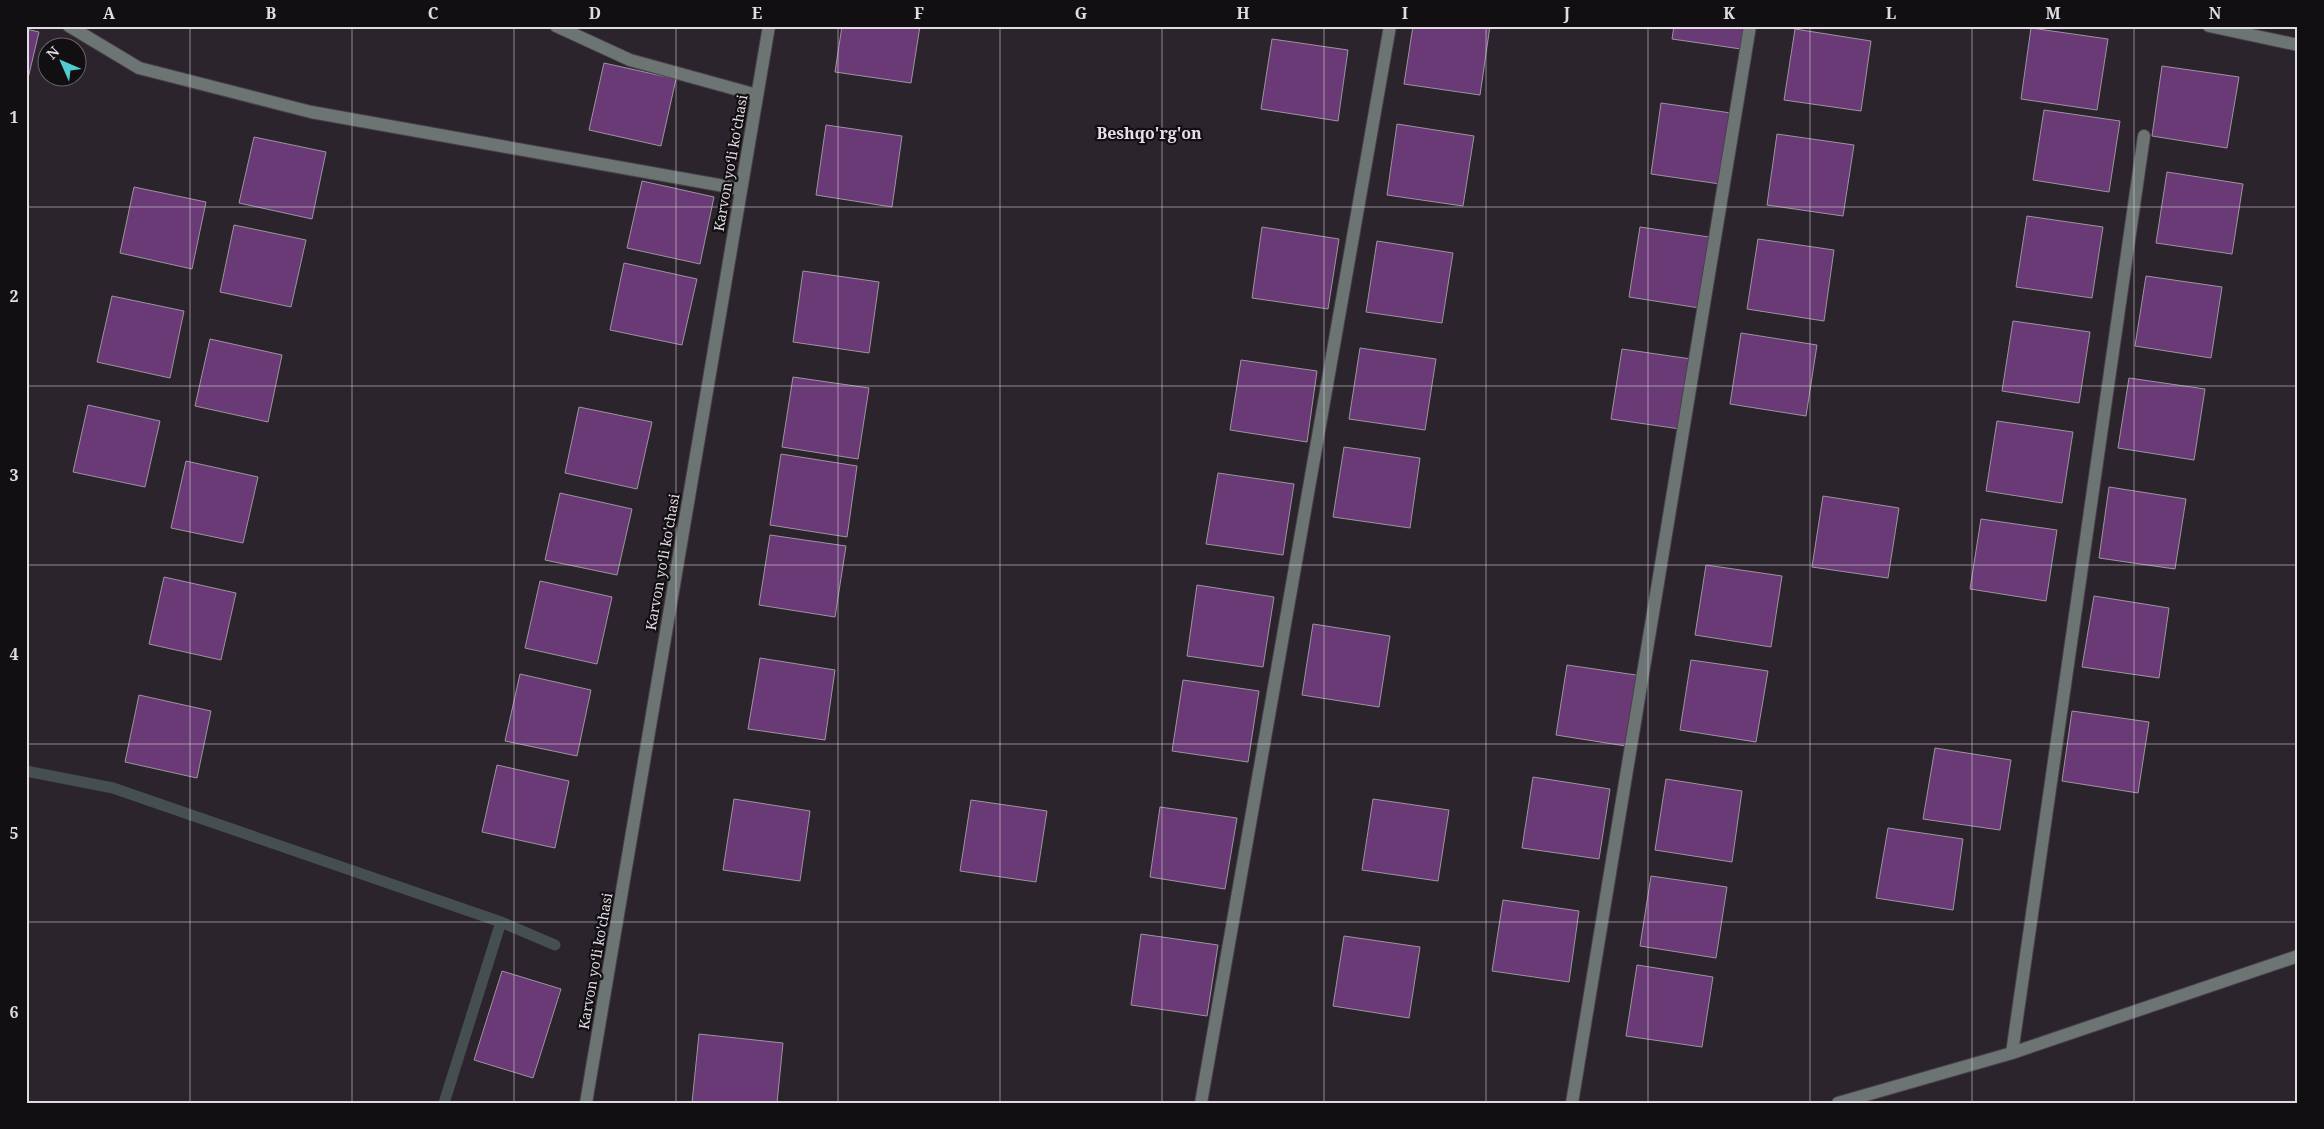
<svg xmlns="http://www.w3.org/2000/svg" width="2324" height="1129" viewBox="0 0 2324 1129" font-family="'Noto Serif',serif">
<rect width="100%" height="100%" fill="#2b242d"/>
<g fill="none" stroke-linecap="round" stroke-linejoin="round">
<g stroke="#464f50" stroke-width="11">
<polyline points="26,771 113,788 501,922 555,945"/>
<polyline points="444,1103 501,922"/>
</g>
</g>
<g fill="#693a75" stroke="#9d949f">
<polygon points="842,26 920,26 911,83 835,72"/>
<polygon points="1413,26 1490,26 1480,95 1404,84"/>
<polygon points="1674,26 1752,26 1748,50 1672,39"/>
<polygon points="2031,28 2108,39 2097,110 2021,99"/>
<polygon points="26,29 39,32 26,87"/>
<polygon points="1795,29 1871,41 1861,111 1784,100"/>
<polygon points="1272,39 1348,50 1338,121 1261,109"/>
<polygon points="604,63 676,79 661,146 589,130"/>
<polygon points="2162,66 2239,77 2227,148 2152,136"/>
<polygon points="1661,103 1738,114 1727,185 1651,174"/>
<polygon points="2044,110 2120,121 2109,192 2033,180"/>
<polygon points="1397,124 1474,136 1463,206 1387,195"/>
<polygon points="826,125 902,136 892,207 816,195"/>
<polygon points="1777,134 1854,145 1843,216 1767,205"/>
<polygon points="254,137 326,152 312,219 239,203"/>
<polygon points="2167,172 2243,184 2232,254 2156,243"/>
<polygon points="642,181 714,197 700,264 627,248"/>
<polygon points="134,187 206,202 192,269 120,253"/>
<polygon points="2027,216 2103,227 2092,298 2016,287"/>
<polygon points="234,225 306,240 291,307 220,292"/>
<polygon points="1262,227 1339,239 1328,309 1252,298"/>
<polygon points="1640,227 1716,238 1706,309 1629,297"/>
<polygon points="1758,239 1834,250 1824,321 1747,309"/>
<polygon points="1377,241 1453,253 1442,323 1366,312"/>
<polygon points="624,263 697,279 682,345 610,330"/>
<polygon points="803,271 879,282 869,353 793,342"/>
<polygon points="2146,276 2222,287 2211,358 2135,346"/>
<polygon points="112,296 184,311 170,378 97,362"/>
<polygon points="2013,321 2090,332 2079,403 2002,391"/>
<polygon points="1741,333 1817,345 1806,416 1730,404"/>
<polygon points="210,339 282,355 268,422 195,406"/>
<polygon points="1360,348 1436,359 1425,430 1349,419"/>
<polygon points="1622,349 1698,360 1687,430 1611,419"/>
<polygon points="1241,360 1317,371 1307,442 1230,430"/>
<polygon points="793,377 869,388 858,459 782,447"/>
<polygon points="2129,378 2205,389 2194,460 2118,448"/>
<polygon points="88,405 160,421 145,487 73,472"/>
<polygon points="579,407 652,422 637,489 565,473"/>
<polygon points="1997,421 2073,432 2062,503 1986,491"/>
<polygon points="1344,447 1420,458 1410,528 1333,517"/>
<polygon points="781,454 857,466 847,537 770,525"/>
<polygon points="186,461 258,477 243,543 171,528"/>
<polygon points="1218,473 1294,484 1283,555 1206,544"/>
<polygon points="2109,487 2186,499 2175,569 2099,558"/>
<polygon points="560,493 632,509 617,575 545,560"/>
<polygon points="1823,496 1899,508 1888,578 1812,567"/>
<polygon points="1981,519 2057,530 2046,601 1970,589"/>
<polygon points="770,535 846,546 835,617 759,605"/>
<polygon points="1706,565 1782,576 1771,647 1695,635"/>
<polygon points="164,577 236,593 221,660 149,644"/>
<polygon points="540,581 612,597 597,664 525,648"/>
<polygon points="1197,585 1274,597 1263,667 1187,656"/>
<polygon points="2094,596 2169,608 2159,678 2082,667"/>
<polygon points="1313,624 1390,636 1379,707 1302,695"/>
<polygon points="760,658 835,670 825,740 748,729"/>
<polygon points="1691,660 1768,671 1756,742 1680,730"/>
<polygon points="1567,665 1643,676 1632,747 1556,735"/>
<polygon points="520,674 591,690 577,756 505,741"/>
<polygon points="1183,680 1259,691 1248,762 1172,751"/>
<polygon points="139,695 211,711 197,778 125,762"/>
<polygon points="2072,711 2149,722 2138,793 2062,781"/>
<polygon points="1935,748 2011,760 2000,830 1923,819"/>
<polygon points="497,765 569,781 555,848 482,832"/>
<polygon points="1533,777 1610,789 1599,859 1522,848"/>
<polygon points="1666,779 1742,791 1732,862 1655,850"/>
<polygon points="734,799 810,811 800,881 723,870"/>
<polygon points="1373,799 1449,810 1438,881 1362,870"/>
<polygon points="971,800 1047,811 1036,882 960,871"/>
<polygon points="1160,807 1237,818 1225,889 1150,877"/>
<polygon points="1888,828 1963,839 1953,910 1876,898"/>
<polygon points="1651,876 1727,887 1716,958 1640,946"/>
<polygon points="1503,900 1579,911 1569,982 1492,971"/>
<polygon points="1141,934 1218,945 1207,1016 1131,1005"/>
<polygon points="1344,936 1420,947 1409,1018 1333,1006"/>
<polygon points="1637,965 1713,977 1702,1047 1626,1036"/>
<polygon points="502,971 561,989 533,1078 474,1060"/>
<polygon points="699,1034 783,1043 777,1103 692,1103"/>
</g>
<g fill="none" stroke-linecap="round" stroke-linejoin="round">
<defs>
<g id="minor">
<polyline points="69,26 139,68 311,112 741,189"/>
<polyline points="556,26 630,60 757,95"/>
<polyline points="2209,26 2298,45"/>
<polyline points="2012,1053 2144,136"/>
<polyline points="586,1103 769,26"/>
<polyline points="1201,1103 1390,26"/>
<polyline points="1572,1103 1750,26"/>
<polyline points="1838,1103 2012,1053 2298,956"/>
</g>
</defs>
<use href="#minor" stroke="#48414a" stroke-width="14"/>
<use href="#minor" stroke="#6d7474" stroke-width="12"/>
</g>
<path fill="none" stroke="#e1dce2" stroke-width="1" stroke-opacity="0.55" d="M190,26V1103M352,26V1103M514,26V1103M676,26V1103M838,26V1103M1000,26V1103M1162,26V1103M1324,26V1103M1486,26V1103M1648,26V1103M1810,26V1103M1972,26V1103M2134,26V1103M26,207H2298M26,386H2298M26,565H2298M26,744H2298M26,922H2298"/>
<g text-anchor="middle" dominant-baseline="central" stroke-width="4.5" stroke-linejoin="round" paint-order="stroke">
<g font-size="14" fill="#e1dce2" stroke="#120f13">
<text transform="translate(730 163) rotate(-80)">Karvon yo‘li ko'chasi</text>
<text transform="translate(662 562) rotate(-80)">Karvon yo‘li ko'chasi</text>
<text transform="translate(595 961) rotate(-80)">Karvon yo‘li ko'chasi</text>
</g>
<g font-size="16" font-weight="bold" fill="#e8deea" stroke="#120f13">
<text x="1149" y="133">Beshqo'rg'on</text>
</g>
</g>
<rect width="2324" height="1129" fill="none" stroke="#120f13" stroke-width="55"/>
<g transform="translate(62 62) rotate(315)"><circle r="24" fill="#120f13" stroke="#656166"/>
<path d="M0-4L9 19L0 12L-9 19Z" fill="#52cdcd"/>
<text y="-8" font-size="14" font-weight="bold" text-anchor="middle" fill="#e1dce2">N</text>
</g>
<rect x="28" y="28" width="2268" height="1074" fill="none" stroke="#e1dce2" stroke-width="2"/>
<g font-size="16" text-anchor="middle" font-weight="bold" fill="#e1dce2">
<text x="109" y="19">A</text>
<text x="271" y="19">B</text>
<text x="433" y="19">C</text>
<text x="595" y="19">D</text>
<text x="757" y="19">E</text>
<text x="919" y="19">F</text>
<text x="1081" y="19">G</text>
<text x="1243" y="19">H</text>
<text x="1405" y="19">I</text>
<text x="1567" y="19">J</text>
<text x="1729" y="19">K</text>
<text x="1891" y="19">L</text>
<text x="2053" y="19">M</text>
<text x="2215" y="19">N</text>
<text x="14" y="123">1</text>
<text x="14" y="302">2</text>
<text x="14" y="481">3</text>
<text x="14" y="660">4</text>
<text x="14" y="839">5</text>
<text x="14" y="1018">6</text>
</g>
</svg>
